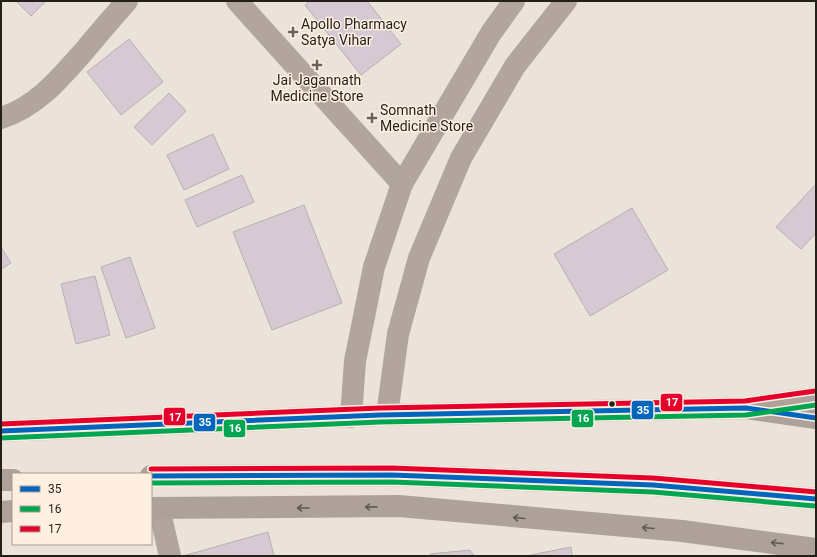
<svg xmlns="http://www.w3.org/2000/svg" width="817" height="557" viewBox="0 0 817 557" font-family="Roboto,sans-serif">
<rect width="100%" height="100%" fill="#ebe2da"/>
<g fill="#d6c9d4" stroke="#b6b0af">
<polygon points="16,1 46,1 31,16"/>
<polygon points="310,1 367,1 401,44 361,75 305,5"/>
<polygon points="129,39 163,82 121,115 87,72"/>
<polygon points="169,93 186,111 152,145 134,127"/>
<polygon points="213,134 229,169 184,190 167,155"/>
<polygon points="242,175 254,202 197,227 185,200"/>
<polygon points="816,184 816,233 801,249 776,227"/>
<polygon points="304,205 342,303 272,330 233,232"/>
<polygon points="632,208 668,270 590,316 554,254"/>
<polygon points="1,247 11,263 1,269"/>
<polygon points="130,257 155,328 126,338 101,267"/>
<polygon points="95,276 110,335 76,344 61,284"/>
<polygon points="268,532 274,556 183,556"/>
<polygon points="571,547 572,556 526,556"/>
<polygon points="470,550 474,556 430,556 430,554"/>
</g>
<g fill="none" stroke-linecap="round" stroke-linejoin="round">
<g stroke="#b1a59e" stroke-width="22">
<polyline points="237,1 402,184"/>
<path d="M1,118C37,107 61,77 85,50C99,33 113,17 127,1"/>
<polyline points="387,415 398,334 419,258 461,158 515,66 566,1"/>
<polyline points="351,417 355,361 374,267 402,184 491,33 514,1"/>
<polyline points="159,508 170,556"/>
</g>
<polyline stroke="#b0a39d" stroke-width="22" points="753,407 816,398"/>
<g stroke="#aea199" stroke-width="22">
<polyline points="1,431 380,415 746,408 816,418"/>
<polyline points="151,476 392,475 653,485 816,499"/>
<polyline points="1,480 13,480"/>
<polyline points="151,508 399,506 682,531 816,549"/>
<polyline points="1,512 13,511"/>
</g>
<defs>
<g id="bus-1">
<polyline points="1,431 380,415 746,408 816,418"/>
<polyline points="151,476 392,475 653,485 816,499"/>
</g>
<g id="bus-2">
<polyline points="1,438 380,422 746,415 816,405"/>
<polyline points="151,483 392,482 653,492 815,506"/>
</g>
<g id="bus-3">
<polyline points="1,424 380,408 745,401 815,391"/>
<polyline points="151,469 392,468 653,478 816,492"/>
</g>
</defs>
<use href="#bus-1" stroke="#feefe1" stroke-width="8"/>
<use href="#bus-2" stroke="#feefe1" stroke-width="8"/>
<use href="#bus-3" stroke="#feefe1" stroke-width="8"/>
<use href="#bus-1" stroke="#0065bd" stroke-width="5"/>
<use href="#bus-2" stroke="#00a651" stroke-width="5"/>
<use href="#bus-3" stroke="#e4002b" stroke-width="5"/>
</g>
<defs><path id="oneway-shaft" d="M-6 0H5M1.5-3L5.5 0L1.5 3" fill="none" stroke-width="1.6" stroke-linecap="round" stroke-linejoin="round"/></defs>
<g stroke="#635a53">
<use href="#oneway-shaft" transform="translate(371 507) rotate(179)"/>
<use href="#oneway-shaft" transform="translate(303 508) rotate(180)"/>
<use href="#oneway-shaft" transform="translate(519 518) rotate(-175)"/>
<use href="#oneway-shaft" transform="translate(648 528) rotate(-175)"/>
<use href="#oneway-shaft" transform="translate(777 543) rotate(-174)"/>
</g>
<g fill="#6a635d" stroke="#feefe1" stroke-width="1.5">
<path d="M291 26h4v4h4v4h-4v4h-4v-4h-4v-4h4z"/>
<path d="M315 59h4v4h4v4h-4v4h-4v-4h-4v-4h4z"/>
<path d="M370 112h4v4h4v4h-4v4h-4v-4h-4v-4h4z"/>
</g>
<circle fill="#251f1a" stroke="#feefe1" stroke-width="1.5" cx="612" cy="404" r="3.5"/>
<g text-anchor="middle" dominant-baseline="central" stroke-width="3" stroke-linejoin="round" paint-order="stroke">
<g font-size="14" fill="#251f1a" stroke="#feefe1" text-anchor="start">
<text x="301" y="24">Apollo Pharmacy<tspan x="301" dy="16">Satya Vihar</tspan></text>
<text x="317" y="80" text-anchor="middle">Jai Jagannath<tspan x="317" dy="16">Medicine Store</tspan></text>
<text x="380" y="110">Somnath<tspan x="380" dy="16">Medicine Store</tspan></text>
</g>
</g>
<g stroke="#feefe1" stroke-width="1.5">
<rect x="660" y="393" width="23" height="19" rx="4" fill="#e4002b"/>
<rect x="631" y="400" width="23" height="20" rx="4" fill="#0065bd"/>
<rect x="163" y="407" width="23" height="19" rx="4" fill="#e4002b"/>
<rect x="571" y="409" width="23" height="19" rx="4" fill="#00a651"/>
<rect x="193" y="413" width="23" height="19" rx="4" fill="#0065bd"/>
<rect x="223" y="419" width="23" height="19" rx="4" fill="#00a651"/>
</g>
<g font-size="11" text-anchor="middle" font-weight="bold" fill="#fff">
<text x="672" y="406">17</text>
<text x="643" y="414">35</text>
<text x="175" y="421">17</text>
<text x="583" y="422">16</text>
<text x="205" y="426">35</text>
<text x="235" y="432">16</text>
</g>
<rect width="817" height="557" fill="none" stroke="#251f1a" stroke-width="4"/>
<rect x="12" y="473" width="140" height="72" fill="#feefe1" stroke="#a79c91"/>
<rect x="20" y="486" width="20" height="6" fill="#0065bd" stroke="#a79c91"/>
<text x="48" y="493" font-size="12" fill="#251f1a">35</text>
<rect x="20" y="506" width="20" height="6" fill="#00a651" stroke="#a79c91"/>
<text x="48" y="513" font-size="12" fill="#251f1a">16</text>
<rect x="20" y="526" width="20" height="6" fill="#e4002b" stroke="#a79c91"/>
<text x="48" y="533" font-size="12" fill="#251f1a">17</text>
</svg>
